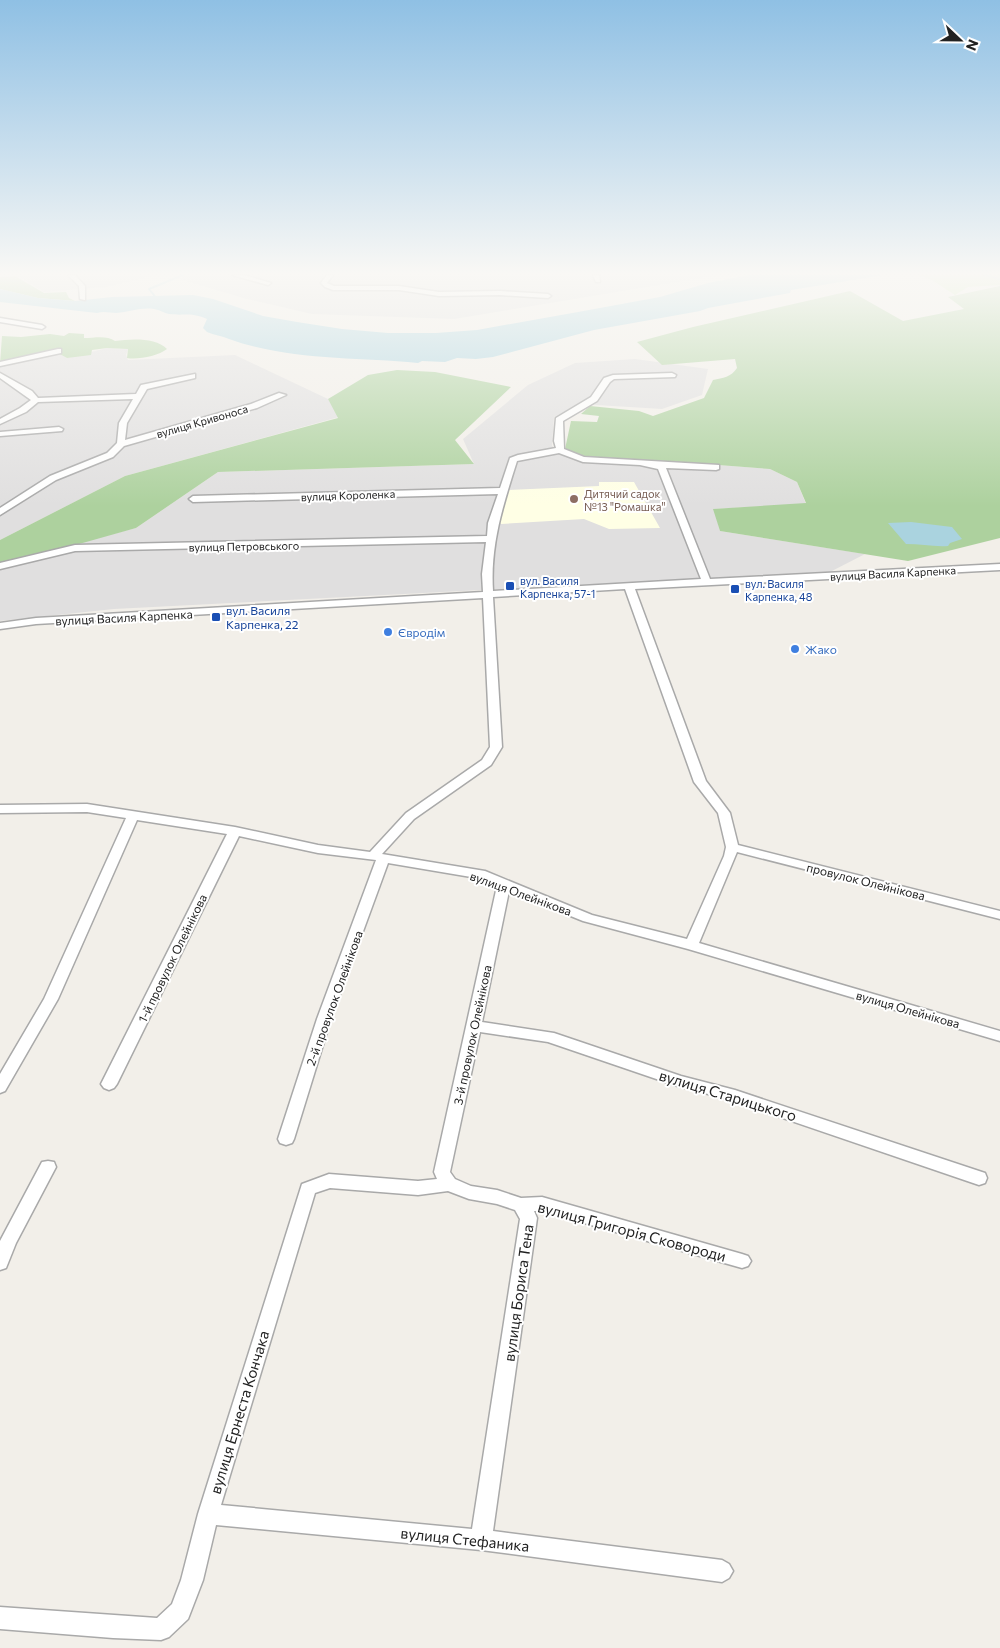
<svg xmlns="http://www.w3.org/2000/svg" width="1000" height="1648" viewBox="0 0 1000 1648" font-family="Commissioner,sans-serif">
<rect width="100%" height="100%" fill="#f2efe9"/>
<g fill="#e0dfdf">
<polygon points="0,275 157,275 106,287 44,292 16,275"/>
<polygon points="188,275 719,275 454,319 312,314 247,299 179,279"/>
<polygon points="107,348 128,349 126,355 128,360 235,355 328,399 339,417 125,476 0,540 0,365 56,352 67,358"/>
<polygon points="635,359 708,369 702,395 662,409 580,404 554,417 552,446 581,461 692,463 770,469 797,482 806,504 714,509 720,531 865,554 830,572 114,609 0,621 0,563 136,528 218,472 474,464 463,439 528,385 575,363"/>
</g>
<polygon fill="#ffffe5" points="599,482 634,482 660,528 609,529 584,519 501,524 498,520 508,490 599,486"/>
<polygon fill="#cdebb0" points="918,275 1000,275 1000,285 968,287 955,295 932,280"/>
<g fill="#add19e">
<polygon points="15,276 44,293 66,292 69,298 75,301 38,298 0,289 0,277"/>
<path d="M1000,286V538L908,561L720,531L713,509L806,503L797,482L770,469L692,463L593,459L565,449L571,421L597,422L599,416L581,414L590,406L639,411L653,416L704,398L713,380C723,378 731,377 737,368L735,359L662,365L637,342L693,327L850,291L903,321L964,309L948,297Z"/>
<path d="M69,333L84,334V338C94,338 107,335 115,341C130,339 156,337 167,349C158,356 138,360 127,358L128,349L107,348L92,350L91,355L67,358L54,351L0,364L2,336L21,337L50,334L64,336Z"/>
<polygon points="397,370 435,372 511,387 455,440 474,464 218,472 136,528 22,560 0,563 0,540 125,476 338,418 328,399 368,375"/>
</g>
<g fill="#aad3df">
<path d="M749,275H884L791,290L790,293L708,308L700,311L594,330L493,357L476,359L457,358L445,362L422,361L418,363C355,357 290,361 229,339C222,336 214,335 207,332L203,328L207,319C190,312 184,316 169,314C164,313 160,310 154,309C141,307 129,312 116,313C110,313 104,311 97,313L0,302V289L38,298L75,301L112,297L193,295L213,299L263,316L297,322L342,329L388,333H436L477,330L578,312L660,297L708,283Z"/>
<path d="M911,522L952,527L962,539L950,543L948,546C934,547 921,544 906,544L888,523Z"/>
</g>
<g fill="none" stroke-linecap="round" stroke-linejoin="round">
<g stroke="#aad3df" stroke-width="2">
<polyline points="984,275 1000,279"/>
<polyline points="157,299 149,289 183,275"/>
</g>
<defs>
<g id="minor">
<polygon points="68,275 75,275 85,286 85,300 80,299 79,286"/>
<polygon points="232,275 244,275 271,283 268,285"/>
<polygon points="327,275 333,275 327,283 334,286 399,286 439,292 500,291 548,294 551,296 548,298 500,295 439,296 399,290 333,290 325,287 321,283"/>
<polygon points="593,275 599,275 600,282 596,282"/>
<polygon points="0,318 42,325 45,327 42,329 0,322"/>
<polygon points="58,349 61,349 61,353 0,366 0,362"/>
<polygon points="0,373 32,391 38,398 136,394 141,385 195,374 195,378 147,389 127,423 125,440 251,404 279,393 286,395 257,408 124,446 113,457 56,480 0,515 0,508 50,476 107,453 117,443 119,423 133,399 38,402 26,412 0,424 0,419 20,408 31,400 0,378"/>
<path d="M672,373L676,375L675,377L614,379L610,382L597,401L563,421L564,449L584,457L719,465V469L716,470L666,468L710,579L1000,564V570L635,589L706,781L730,813L738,845L1000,911V919L737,852L699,943L1000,1031V1041L688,949L583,921L509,891L482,1022L554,1033L681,1076L735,1090L985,1173L987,1178L985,1183L979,1185L727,1099L674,1085L548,1042L480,1032L450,1172L455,1179L471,1186L497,1190L521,1198L542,1197L742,1254L748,1256L751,1261L748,1266L742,1268L542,1211H534L537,1218L493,1531L722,1560L729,1564L733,1571L729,1578L722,1582L481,1550L216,1525L203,1580L188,1619L169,1637L161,1640L113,1638L0,1629V1607L157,1618L172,1604L181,1580L198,1514L302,1184L329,1174L418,1181L437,1179L434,1172L497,886L477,878L388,863L331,1019L294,1139L292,1143L286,1145L280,1143L278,1139L317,1019L376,860L318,853L239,836L117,1084L114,1088L109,1090L104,1088L101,1084L227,834L137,820L58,999L5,1091L0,1093V1074L44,999L126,818L87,812L0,813V805L87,804L235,827L318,845L370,852L406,813L482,760L490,747L483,598L36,624L0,629V623L36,618L483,592L482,574L486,542L75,551L0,569V563L75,545L487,536L488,523L498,494L193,502L189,499L193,496L500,488L510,458L518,455L556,448L554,441L556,418L591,397L604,378L613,375ZM559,453L583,462L640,465L658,469L701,579L493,591C490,545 503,505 517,461ZM625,589L694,782L718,813L726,847L724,856L687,939L592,915L485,871L382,854L414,819L491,765L502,747L493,597ZM330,1188L418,1195L448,1191L469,1199L497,1204L515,1210L520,1219L472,1529L221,1505L315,1193Z"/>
<polygon points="59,427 63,429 62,431 0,436 0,432"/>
<polygon points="48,1161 54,1162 56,1167 16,1243 6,1268 0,1270 0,1241 42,1162"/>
</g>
</defs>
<use href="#minor" stroke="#a9a9a9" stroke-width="3"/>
<use href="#minor" fill="#fff" fill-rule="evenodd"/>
</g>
<linearGradient id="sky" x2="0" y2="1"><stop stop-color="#8fc0e4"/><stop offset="0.54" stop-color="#f9f8f5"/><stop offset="1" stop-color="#f9f8f5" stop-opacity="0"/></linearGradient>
<rect width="1000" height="506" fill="url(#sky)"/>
<circle fill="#8d6e63" stroke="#fff" stroke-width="2" cx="574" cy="499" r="5"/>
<g fill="#1a4fb4" stroke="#fff" stroke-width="2">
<rect x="505" y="581" width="10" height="10" rx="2.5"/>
<rect x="730" y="584" width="10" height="10" rx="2.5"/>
<rect x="211" y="612" width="10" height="10" rx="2.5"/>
</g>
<g fill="#3f7fe0" stroke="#fff" stroke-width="2">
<circle cx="388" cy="632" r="5"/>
<circle cx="795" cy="649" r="5"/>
</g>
<g text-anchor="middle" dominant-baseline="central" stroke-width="4" stroke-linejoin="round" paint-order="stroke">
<g font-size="11" fill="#222" stroke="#fff">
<text transform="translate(202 421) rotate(-16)">вулиця Кривоноса</text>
<text transform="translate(348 495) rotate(-2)">вулиця Короленка</text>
<text transform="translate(244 546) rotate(-1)">вулиця Петровського</text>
<text transform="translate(893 573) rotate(-3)">вулиця Василя Карпенка</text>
</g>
<g font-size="11" fill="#785e54" stroke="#fff" text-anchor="start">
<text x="584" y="493">Дитячий садок<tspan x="584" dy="13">№13 "Ромашка"</tspan></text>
</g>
<g font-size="11" fill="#164399" stroke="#fff" text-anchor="start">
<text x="520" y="580">вул. Василя<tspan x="520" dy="13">Карпенка, 57-1</tspan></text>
<text x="745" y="583">вул. Василя<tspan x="745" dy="13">Карпенка, 48</tspan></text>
</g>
<g font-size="12" fill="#164399" stroke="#fff" text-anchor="start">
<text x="226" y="610">вул. Василя<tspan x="226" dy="14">Карпенка, 22</tspan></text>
</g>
<g font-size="12" fill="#222" stroke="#fff">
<text transform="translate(124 617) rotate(-3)">вулиця Василя Карпенка</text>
<text transform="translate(866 881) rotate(14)">провулок Олейнікова</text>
<text transform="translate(521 893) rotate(20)">вулиця Олейнікова</text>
<text transform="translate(172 958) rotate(-64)">1-й провулок Олейнікова</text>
<text transform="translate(334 998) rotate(-70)">2-й провулок Олейнікова</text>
<text transform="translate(908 1009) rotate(16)">вулиця Олейнікова</text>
<text transform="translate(472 1035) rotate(-78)">3-й провулок Олейнікова</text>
</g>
<g font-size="12" fill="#366cbe" stroke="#fff" text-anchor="start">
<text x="398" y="632">Євродім</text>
<text x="805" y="649">Жако</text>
</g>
<g font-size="15" fill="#222" stroke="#fff">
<text transform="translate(728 1095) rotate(17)">вулиця Старицького</text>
<text transform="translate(632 1231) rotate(15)">вулиця Григорія Сковороди</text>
<text transform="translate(518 1293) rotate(-82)">вулиця Бориса Тена</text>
<text transform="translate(239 1412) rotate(-73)">вулиця Ернеста Кончака</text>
<text transform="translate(465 1539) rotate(6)">вулиця Стефаника</text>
</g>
</g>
<g transform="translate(960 40) rotate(112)" stroke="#ffffff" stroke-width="4" paint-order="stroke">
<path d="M0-4L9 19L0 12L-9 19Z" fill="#222222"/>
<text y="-8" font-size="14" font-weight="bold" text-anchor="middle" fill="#222222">N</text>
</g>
</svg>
